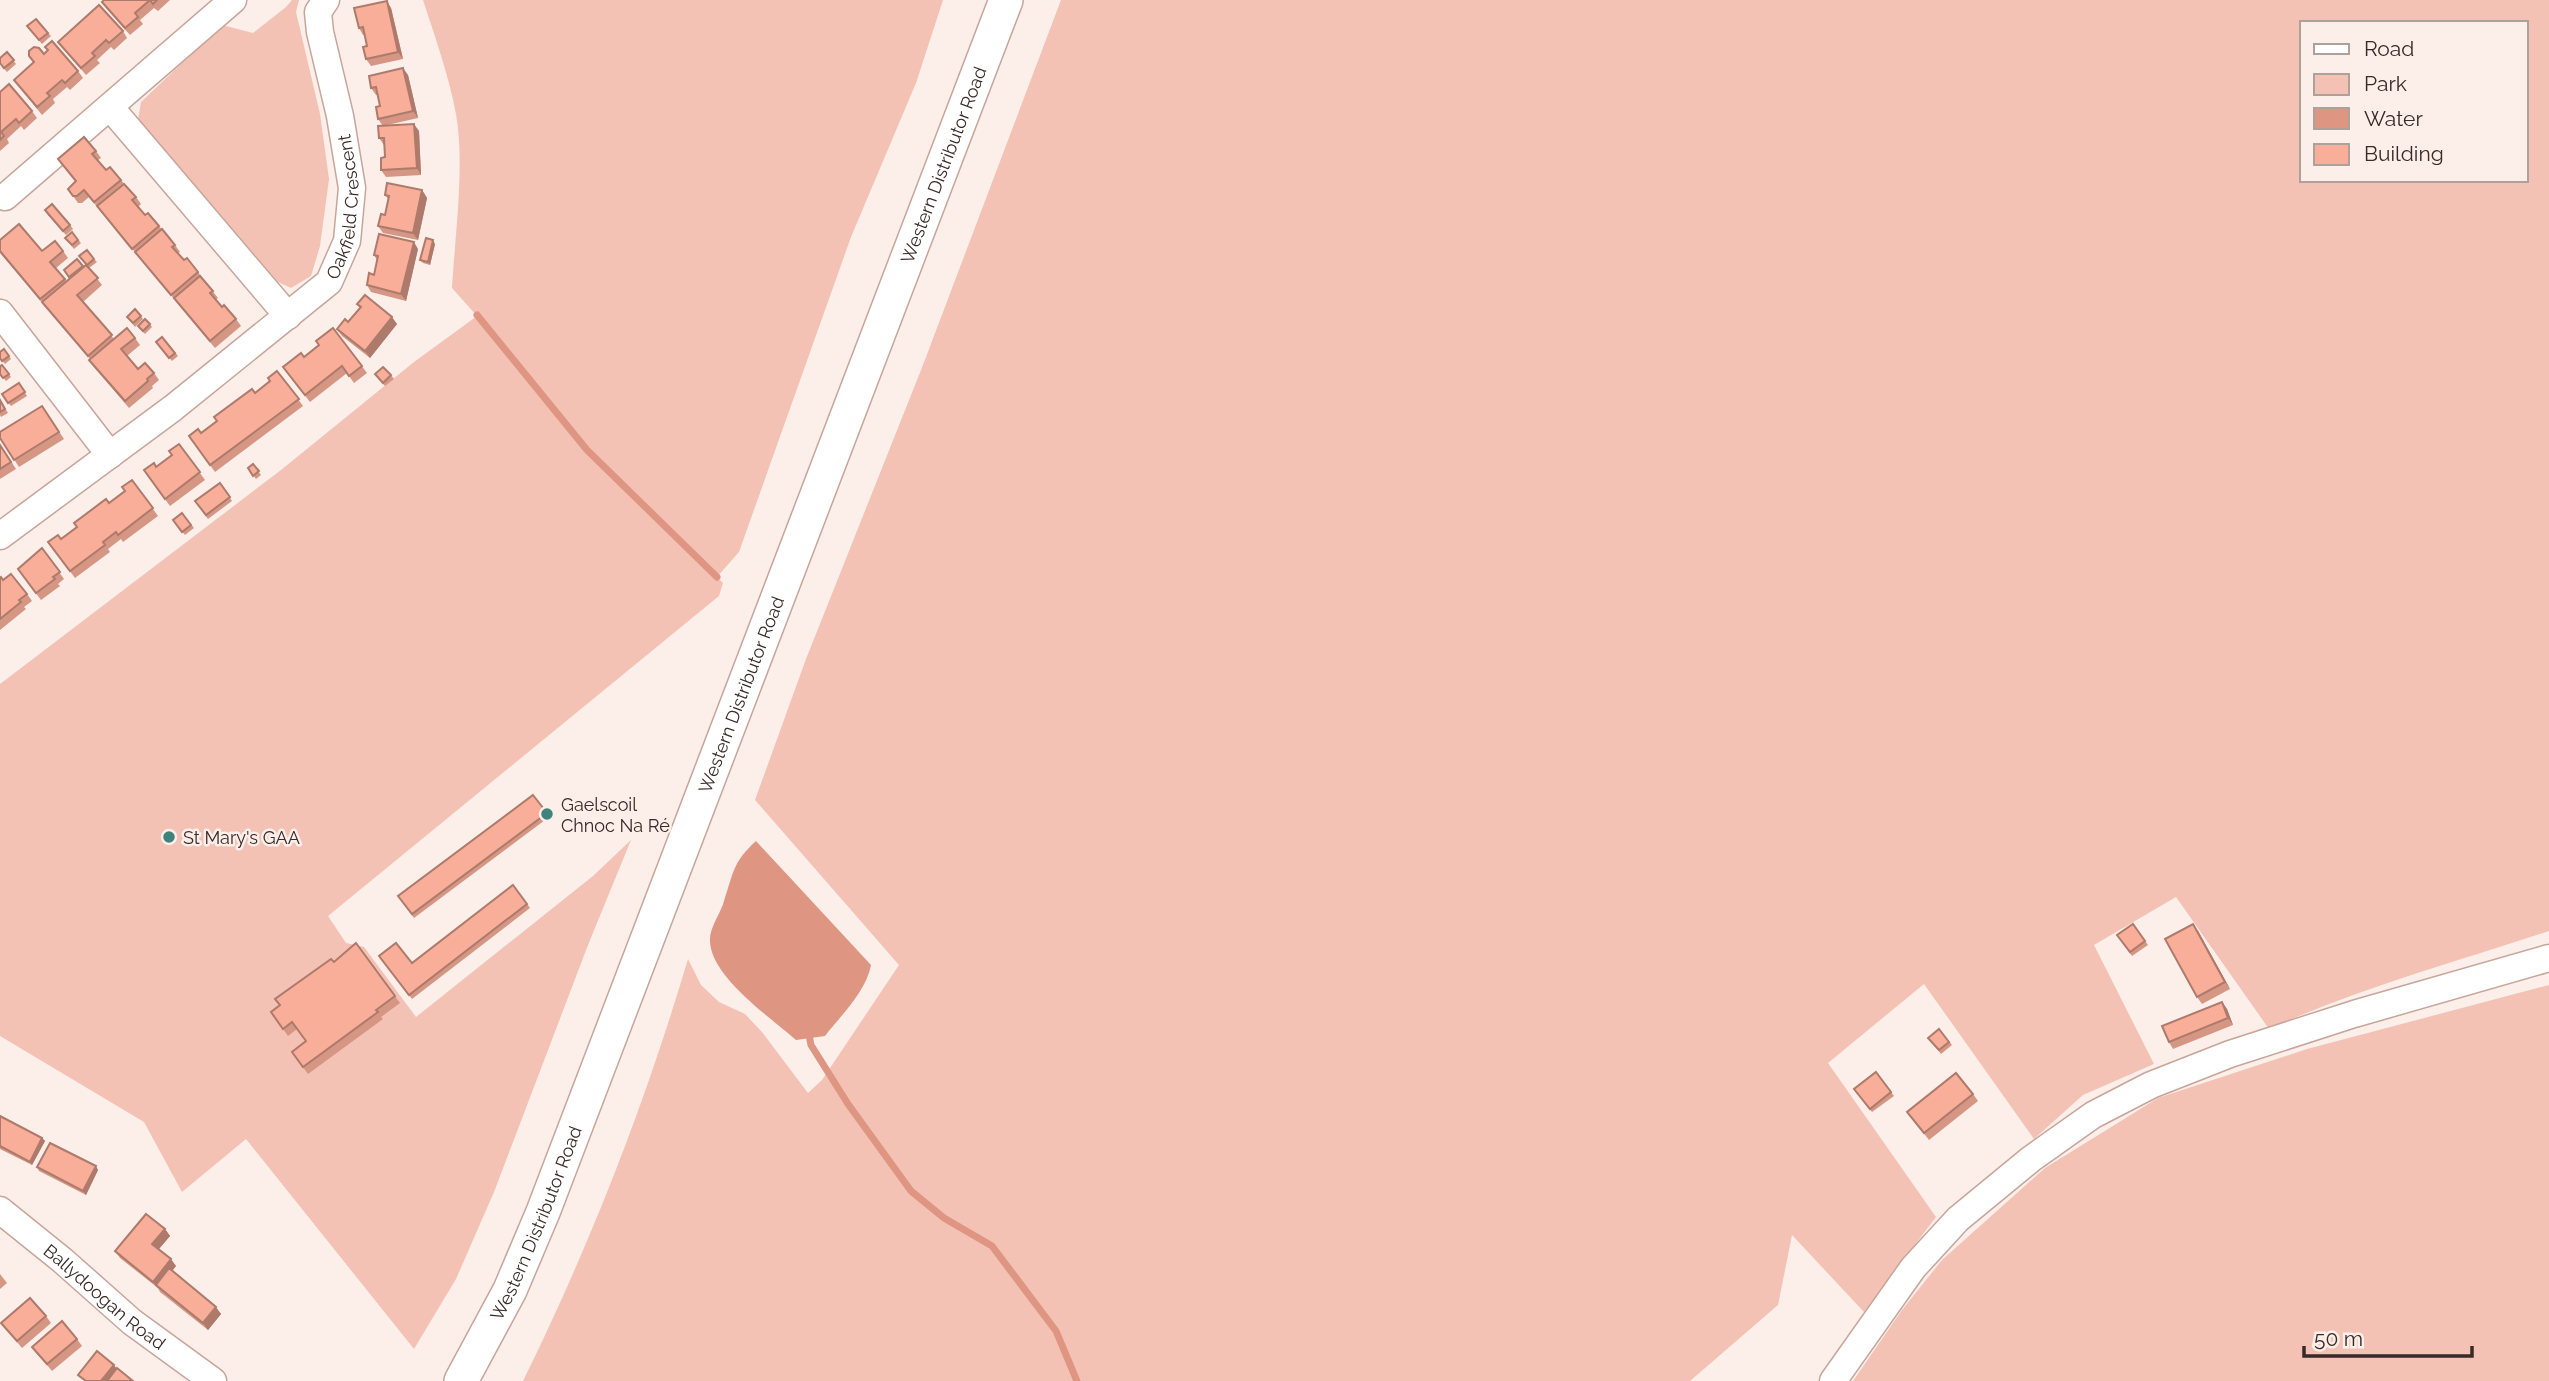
<svg xmlns="http://www.w3.org/2000/svg" width="2549" height="1381" viewBox="0 0 2549 1381" font-family="Raleway,sans-serif">
<rect width="100%" height="100%" fill="#fceee9"/>
<g fill="#f3c2b4" fill-rule="evenodd">
<polygon points="292,0 299,0 296,12 320,114 329,179 320,246 311,276 291,288 278,282 138,120 141,102 222,25 253,33 286,7"/>
<path d="M423,0H943L916,83L851,237L739,552L717,577L723,583L719,596L328,916L346,943L364,947L416,1017L593,876L631,840L588,945L494,1192L456,1279L414,1349L246,1139L182,1192L144,1122L0,1036V684L281,470L414,362L477,316L452,288C455,236 465,164 456,114C449,76 435,37 423,0Z"/>
<path d="M1061,0H2549V931C2456,962 2359,988 2269,1029L2176,897L2094,945L2154,1064L2083,1095L2034,1139L1924,984L1828,1063L1936,1217L1864,1312L1792,1235L1778,1305L1690,1381H523C590,1245 645,1104 688,959L701,985L719,1002L745,1014L762,1032L808,1093L822,1080L899,965L755,800L806,659L923,365ZM2302,23H2526V180H2302Z"/>
<polygon points="2549,985 2549,1381 1853,1381 1902,1310 1942,1260 2045,1168 2158,1098 2307,1049"/>
</g>
<path fill="#de9581" d="M756,841L871,965C866,992 841,1015 825,1036L796,1040C770,1017 711,977 710,941C709,928 721,913 724,901C734,871 733,862 756,841Z"/>
<g fill="none" stroke-linecap="round" stroke-linejoin="round">
<g stroke="#de9581" stroke-width="7">
<polyline points="477,315 587,450 717,577"/>
<polyline points="808,1030 811,1045 848,1104 911,1191 944,1218 992,1246 1056,1331 1077,1381"/>
</g>
<defs>
<g id="minor">
<polyline points="110,107 288,316"/>
<polyline points="5,197 233,0"/>
<polyline points="0,313 110,455"/>
<path id="s1" d="M0,536L173,408L329,282L347,241L352,188L340,116L320,32L318,12L326,0"/>
<path id="s2" d="M0,1210L62,1260L132,1322L213,1381"/>
<polyline points="1833,1381 1913,1268 1958,1219 2031,1159 2093,1115 2151,1085 2230,1054 2354,1014 2549,958"/>
</g>
<g id="major">
<path id="s3" d="M461,1381L510,1290L543,1212L1006,0"/>
</g>
</defs>
<use href="#minor" stroke="#c7a59b" stroke-width="29"/>
<use href="#major" stroke="#c7a59b" stroke-width="36"/>
<use href="#minor" stroke="#fff" stroke-width="26"/>
<use href="#major" stroke="#fff" stroke-width="33"/>
</g>
<g fill="#d59684">
<polygon points="104,0 170,0 158,11 154,8 140,20 143,24 130,35 107,9 102,2"/>
<polygon points="391,8 403,59 371,66 366,59 367,46 365,35 363,35 359,28"/>
<polygon points="30,30 48,33 51,36 42,44"/>
<polygon points="123,31 127,38 114,50 111,47 97,60 100,63 86,75 58,42"/>
<polygon points="7,52 16,64 7,72 0,64"/>
<polygon points="44,54 78,71 83,78 70,90 67,87 53,99 55,103 42,115 14,80 34,63 29,56"/>
<polygon points="408,75 418,118 383,126 378,119 380,106 378,95 376,95 371,88"/>
<polygon points="0,92 32,111 37,118 24,130 21,126 7,139 9,143 0,151"/>
<polygon points="419,131 421,175 386,177 381,170 385,157 384,145 379,138"/>
<polygon points="96,151 101,158 98,160 106,170 121,180 136,197 141,204 138,207 145,215 148,213 175,245 180,252 178,253 184,260 198,272 203,279 218,298 215,300 222,307 236,319 241,326 215,348 89,197 82,203 78,203 68,189 75,181 58,159"/>
<polygon points="422,190 427,198 418,240 383,233 378,226 385,215 389,200 385,195"/>
<polygon points="47,214 70,225 73,229 66,235"/>
<polygon points="72,232 81,243 74,249 65,238"/>
<polygon points="0,240 42,251 63,251 68,258 56,268 67,282 70,278 64,270 77,259 84,267 94,259 97,262 89,268 102,285 83,302 114,339 135,338 140,345 127,356 138,369 154,373 159,380 152,386 153,388 129,408 94,367 90,359 0,253"/>
<polygon points="435,244 430,265 423,263 420,260"/>
<polygon points="418,249 406,301 371,292 367,285 374,275 377,260 374,255"/>
<polygon points="357,304 397,324 370,358 342,336 337,329 348,322 360,308"/>
<polygon points="141,316 143,319 135,327 127,317"/>
<polygon points="150,324 152,327 145,334 138,326"/>
<polygon points="333,328 367,373 354,383 347,373 310,402 283,367 304,357 319,345"/>
<polygon points="162,337 178,356 172,361 156,342"/>
<polygon points="4,349 11,359 5,364 0,358"/>
<polygon points="2,365 11,377 6,381 0,374"/>
<polygon points="277,371 303,406 215,472 189,436 201,433 270,381"/>
<polygon points="391,375 394,379 385,386 377,377"/>
<polygon points="19,383 27,396 11,406 2,394"/>
<polygon points="0,400 8,413 1,417 0,415"/>
<polygon points="42,406 64,439 19,467 0,438"/>
<polygon points="0,444 16,469 0,479"/>
<polygon points="179,444 205,480 170,506 144,470 156,467 172,455"/>
<polygon points="253,464 261,475 256,479 248,468"/>
<polygon points="132,480 158,516 123,542 121,539 108,549 110,552 75,578 48,542 61,539 124,491"/>
<polygon points="220,483 232,501 208,519 195,501"/>
<polygon points="182,513 194,528 185,535 173,520"/>
<polygon points="42,548 64,579 58,584 60,586 41,600 18,569"/>
<polygon points="0,578 27,594 32,601 24,607 26,609 0,630"/>
<polygon points="533,795 549,817 414,918 398,896"/>
<polygon points="513,885 530,908 412,999 379,956 412,963"/>
<polygon points="2133,924 2148,945 2132,956 2117,935"/>
<polygon points="2198,931 2230,989 2202,1004 2197,997"/>
<polygon points="356,943 400,1003 381,1017 383,1019 308,1074 292,1052 306,1041 297,1029 288,1036 276,1019 334,962"/>
<polygon points="2222,1002 2227,1009 2233,1025 2173,1049 2169,1042"/>
<polygon points="1939,1029 1952,1045 1941,1054 1928,1038"/>
<polygon points="1876,1072 1894,1096 1872,1112 1854,1089"/>
<polygon points="1973,1094 1978,1101 1929,1140 1907,1112"/>
<polygon points="0,1117 42,1138 45,1141 32,1165 0,1149"/>
<polygon points="37,1167 98,1170 86,1195 39,1171"/>
<polygon points="165,1229 170,1236 159,1249 176,1266 172,1271 221,1314 208,1330 160,1292 158,1288 120,1258 115,1251"/>
<polygon points="0,1274 7,1283 0,1289"/>
<polygon points="46,1316 51,1323 22,1348 1,1323"/>
<polygon points="77,1339 82,1346 52,1371 32,1347"/>
</g>
<g fill="#ae7a6b">
<polygon points="387,1 391,8 403,59 398,52"/>
<polygon points="403,68 408,75 418,118 413,111"/>
<polygon points="414,124 419,131 421,175 417,168"/>
<polygon points="422,190 427,198 418,240 413,233"/>
<polygon points="433,240 435,244 430,265 428,262"/>
<polygon points="414,242 418,249 406,301 401,294"/>
<polygon points="392,317 397,324 370,358 365,351"/>
<polygon points="2193,924 2198,931 2230,989 2225,982"/>
<polygon points="2222,1002 2227,1009 2233,1025 2228,1018"/>
<polygon points="42,1138 45,1141 32,1165 30,1162"/>
<polygon points="96,1166 98,1170 86,1195 83,1191"/>
<polygon points="165,1229 170,1236 157,1251 152,1244"/>
<polygon points="171,1259 176,1266 159,1287 156,1285 158,1289 153,1282"/>
<polygon points="216,1307 221,1314 208,1330 203,1323"/>
<polygon points="114,1365 119,1372 111,1381 101,1381"/>
</g>
<g fill="#f8ae99" stroke="#ae7a6b" stroke-width="2">
<polygon points="104,0 157,0 153,4 150,0 135,13 138,17 125,28 102,2"/>
<polygon points="387,1 398,52 366,59 363,47 367,46 363,27 359,28 354,8"/>
<polygon points="99,5 123,31 109,43 106,40 92,53 95,56 81,68 58,42"/>
<polygon points="36,19 48,33 39,40 27,26"/>
<polygon points="52,41 78,71 65,83 62,80 47,93 50,96 37,107 14,80 34,62 29,56 29,51 34,47 39,48 44,54 48,50 45,47"/>
<polygon points="7,52 14,60 4,68 0,63 0,58"/>
<polygon points="403,68 413,111 378,119 376,107 380,106 376,87 371,88 369,76"/>
<polygon points="9,84 32,111 19,123 16,119 1,132 4,136 0,140 0,92"/>
<polygon points="414,124 417,168 381,170 381,158 385,157 384,138 379,138 378,126"/>
<polygon points="84,137 96,151 92,154 106,170 110,167 121,180 94,202 84,190 77,196 73,196 68,189 76,181 58,159"/>
<polygon points="387,183 422,190 413,233 378,226 381,214 385,215 389,196 385,195"/>
<polygon points="124,184 136,197 132,200 145,215 148,213 159,226 132,249 97,206"/>
<polygon points="52,204 70,225 63,231 45,210"/>
<polygon points="19,224 42,251 55,241 63,251 50,262 65,279 40,299 0,251 0,240"/>
<polygon points="162,229 175,245 172,247 184,260 187,258 198,272 171,295 135,252"/>
<polygon points="72,232 78,240 72,245 65,238"/>
<polygon points="379,234 414,242 401,294 367,285 369,273 374,275 378,256 374,255"/>
<polygon points="426,238 433,240 428,262 420,260"/>
<polygon points="87,250 94,259 87,265 79,256"/>
<polygon points="77,259 83,266 69,277 64,270"/>
<polygon points="86,265 98,278 77,295 112,335 88,356 42,302"/>
<polygon points="200,276 213,291 210,293 222,307 224,305 236,319 210,341 174,298"/>
<polygon points="365,295 392,317 365,351 337,329 345,319 348,322 361,307 357,304"/>
<polygon points="135,309 141,316 133,323 127,317"/>
<polygon points="145,319 150,324 143,331 138,326"/>
<polygon points="127,328 135,338 121,349 138,369 145,363 154,373 147,379 148,381 125,401 89,360"/>
<polygon points="333,328 362,366 349,376 342,366 305,395 283,367 301,353 304,357 319,345 316,341"/>
<polygon points="162,337 175,353 169,358 156,342"/>
<polygon points="4,349 9,356 2,361 0,358 0,352"/>
<polygon points="2,365 9,374 3,378 0,374 0,366"/>
<polygon points="383,367 391,375 383,383 375,374"/>
<polygon points="277,371 299,399 210,465 189,436 198,429 201,433 217,421 214,417 252,389 255,393 270,381 268,378"/>
<polygon points="19,383 25,392 8,403 2,394"/>
<polygon points="0,400 5,409 0,412"/>
<polygon points="42,406 59,432 14,460 0,438 0,432"/>
<polygon points="179,444 200,472 165,499 144,470 154,463 156,467 172,455 169,451"/>
<polygon points="0,445 11,462 0,469"/>
<polygon points="253,464 259,471 253,476 248,468"/>
<polygon points="132,480 153,508 118,535 116,532 103,542 105,545 70,571 48,542 58,535 61,539 77,527 74,523 106,499 109,503 125,491 122,487"/>
<polygon points="220,483 230,497 206,515 195,501"/>
<polygon points="182,513 191,525 182,532 173,520"/>
<polygon points="42,548 60,572 53,577 55,579 36,593 18,569"/>
<polygon points="11,574 27,594 19,600 21,602 0,619 0,578 1,577 3,580"/>
<polygon points="533,795 547,813 412,914 398,896"/>
<polygon points="513,885 527,904 409,995 379,956 396,943 412,963"/>
<polygon points="2133,924 2145,941 2130,952 2117,935"/>
<polygon points="2193,924 2225,982 2197,997 2165,939"/>
<polygon points="356,943 395,996 376,1010 378,1012 303,1067 292,1052 306,1041 292,1022 283,1029 271,1012 280,1005 275,999 331,959 334,962"/>
<polygon points="2222,1002 2228,1018 2169,1042 2162,1026"/>
<polygon points="1939,1029 1949,1042 1939,1050 1928,1038"/>
<polygon points="1876,1072 1891,1092 1870,1109 1854,1089"/>
<polygon points="1956,1073 1973,1094 1924,1133 1907,1112"/>
<polygon points="0,1116 42,1138 30,1162 0,1146"/>
<polygon points="50,1143 96,1166 83,1191 37,1167"/>
<polygon points="146,1214 165,1229 152,1244 171,1259 153,1282 115,1251"/>
<polygon points="169,1268 216,1307 203,1323 156,1285"/>
<polygon points="30,1298 46,1316 17,1341 1,1323"/>
<polygon points="62,1321 77,1339 47,1364 32,1347"/>
<polygon points="97,1351 114,1365 101,1381 86,1381 78,1375"/>
<polygon points="117,1368 133,1381 107,1381"/>
</g>
<g fill="#3e847d" stroke="#fceee9" stroke-width="2.5">
<circle cx="547" cy="814" r="7"/>
<circle cx="169" cy="837" r="7"/>
</g>
<g text-anchor="middle" dominant-baseline="central" stroke-width="5" stroke-linejoin="round" paint-order="stroke">
<g font-size="18" fill="#382a27" stroke="#fceee9">
<text stroke="none"><textPath href="#s3" startOffset="1309">Western Distributor Road</textPath></text>
<text stroke="none"><textPath href="#s1" startOffset="494">Oakfield Crescent</textPath></text>
<text stroke="none"><textPath href="#s3" startOffset="742">Western Distributor Road</textPath></text>
<text stroke="none"><textPath href="#s3" startOffset="175">Western Distributor Road</textPath></text>
<text stroke="none"><textPath href="#s2" startOffset="136">Ballydoogan Road</textPath></text>
</g>
<g font-size="18" fill="#382a27" stroke="#fceee9" text-anchor="start">
<text x="561" y="804">Gaelscoil<tspan x="561" dy="21">Chnoc Na Ré</tspan></text>
<text x="183" y="837">St Mary's GAA</text>
</g>
</g>
<rect x="2300" y="21" width="228" height="161" fill="#fceee9" stroke="#aea09b" stroke-width="2"/>
<rect x="2314" y="44" width="35" height="10" fill="#ffffff" stroke="#aea09b" stroke-width="2"/>
<text x="2364" y="56" font-size="21" fill="#382a27">Road</text>
<rect x="2314" y="74" width="35" height="21" fill="#f3c2b4" stroke="#aea09b" stroke-width="2"/>
<text x="2364" y="91" font-size="21" fill="#382a27">Park</text>
<rect x="2314" y="108" width="35" height="21" fill="#de9581" stroke="#aea09b" stroke-width="2"/>
<text x="2364" y="126" font-size="21" fill="#382a27">Water</text>
<rect x="2314" y="144" width="35" height="21" fill="#f8ae99" stroke="#aea09b" stroke-width="2"/>
<text x="2364" y="161" font-size="21" fill="#382a27">Building</text>
<path d="M2304 1346v10h168v-10" fill="none" stroke="#382a27" stroke-width="3.5"/>
<text x="2314" y="1346" font-size="21" fill="#382a27" stroke="#fceee9" stroke-width="5" paint-order="stroke">50 m</text>
</svg>
